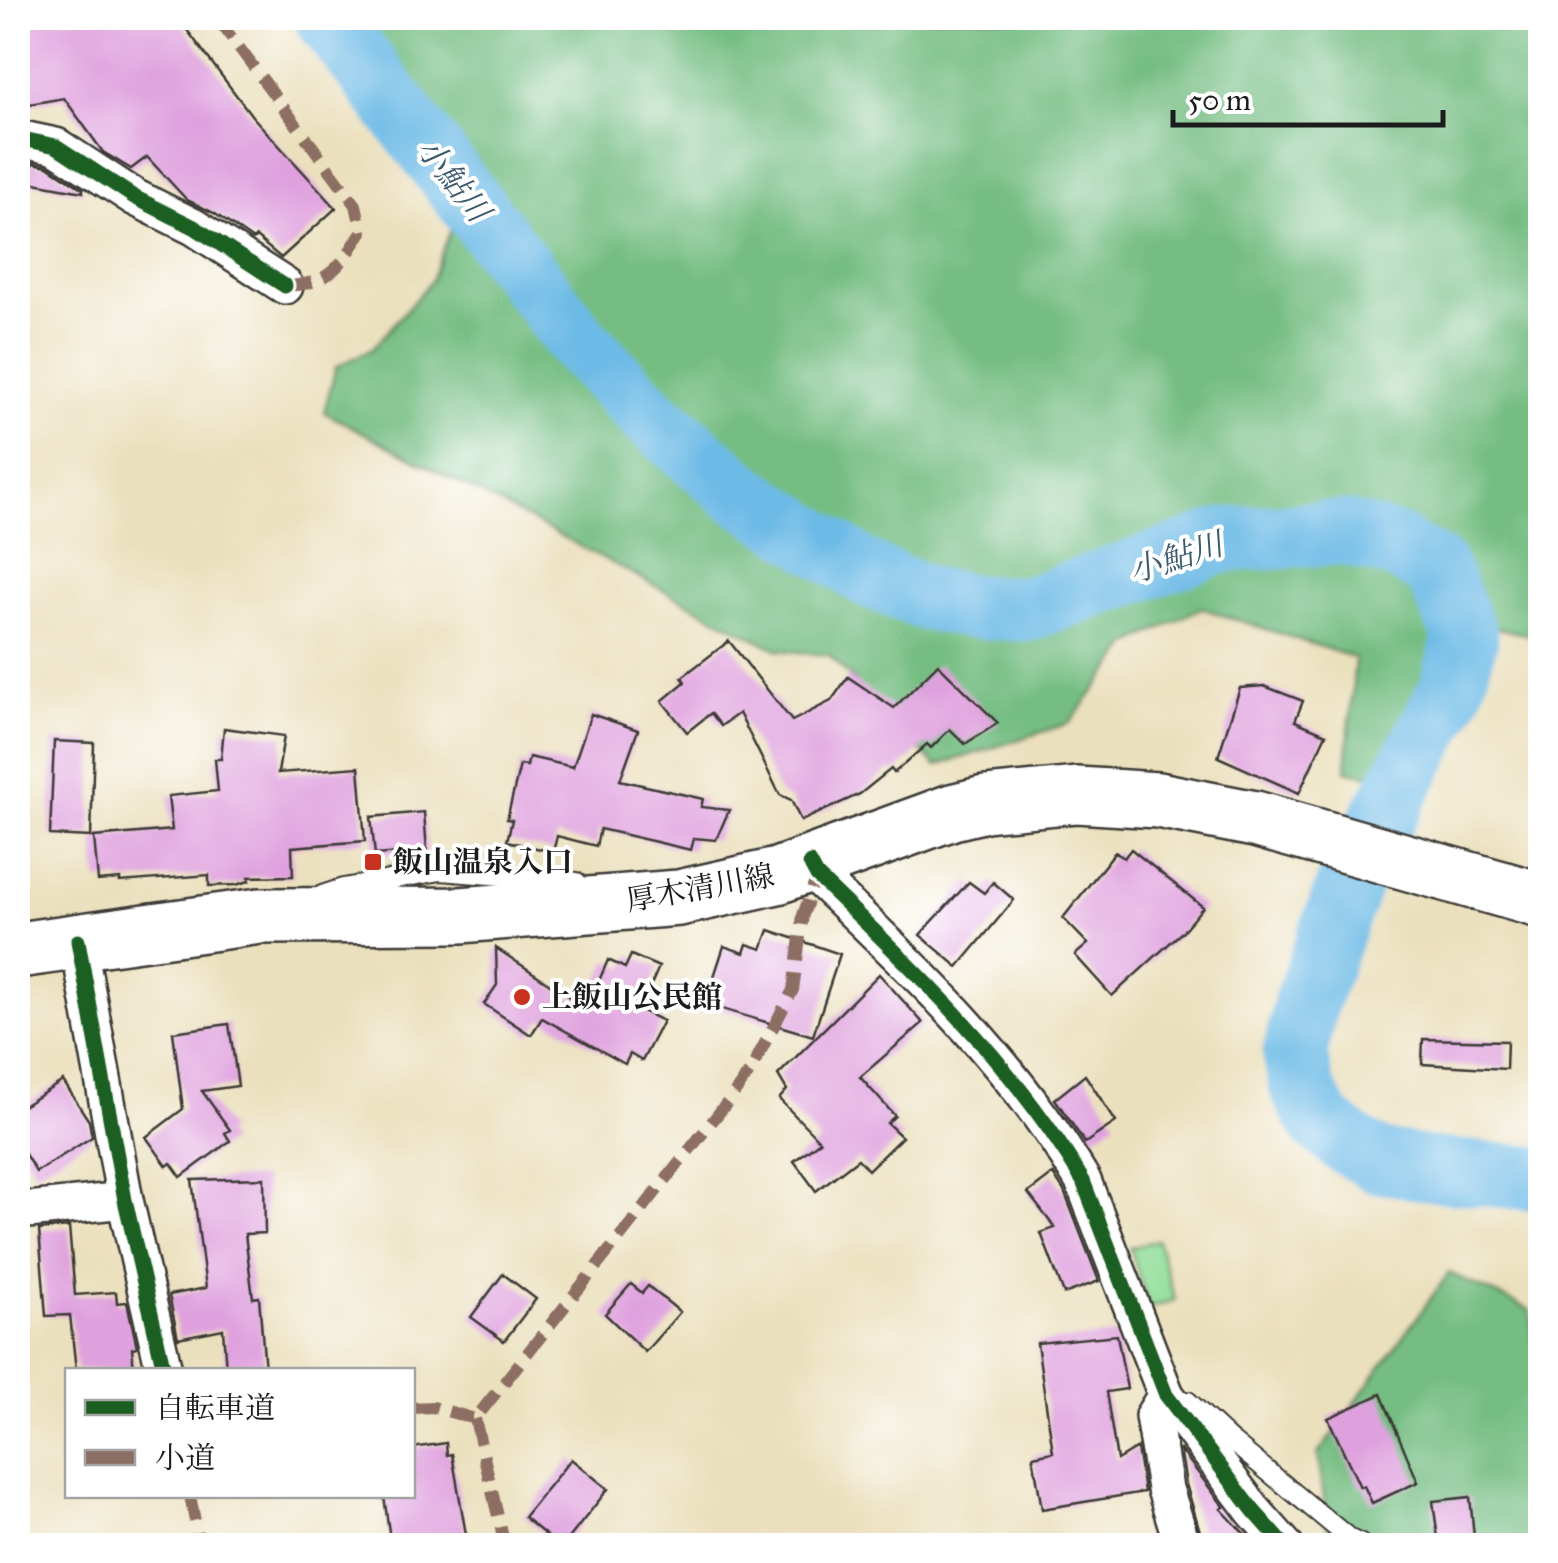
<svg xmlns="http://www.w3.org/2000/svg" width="1558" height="1563" viewBox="0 0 1558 1563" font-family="'IM FELL Great Primer','Noto Serif JP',serif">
<rect width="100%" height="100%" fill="#fff"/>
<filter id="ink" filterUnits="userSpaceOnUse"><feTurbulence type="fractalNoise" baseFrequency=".01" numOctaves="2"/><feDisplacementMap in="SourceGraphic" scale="20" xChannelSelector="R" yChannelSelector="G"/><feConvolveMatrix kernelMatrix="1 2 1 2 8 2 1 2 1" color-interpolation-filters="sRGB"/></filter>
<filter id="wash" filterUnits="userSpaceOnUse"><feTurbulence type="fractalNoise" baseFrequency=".0048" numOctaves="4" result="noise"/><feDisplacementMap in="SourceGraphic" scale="40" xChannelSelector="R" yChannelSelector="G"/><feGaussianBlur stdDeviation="2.25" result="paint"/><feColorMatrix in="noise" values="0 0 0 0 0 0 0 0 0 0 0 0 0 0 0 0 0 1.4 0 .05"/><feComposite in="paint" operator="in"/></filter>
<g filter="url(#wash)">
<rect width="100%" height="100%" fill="#ebe0bd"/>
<polygon fill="#92de9a" stroke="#577d5b" stroke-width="2.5" points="1157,1240 1175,1300 1149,1308 1130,1248"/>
<g fill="#75bd82" stroke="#486c4f" stroke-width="2.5">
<polygon points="340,18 1540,18 1540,637 1459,621 1398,781 1346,770 1355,658 1201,608 1130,644 1070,723 936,766 829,655 778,650 324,412 336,367 372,349 431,281 453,224 354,94"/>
<polygon points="1449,1273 1530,1310 1540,1388 1540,1545 1330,1545 1318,1454"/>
</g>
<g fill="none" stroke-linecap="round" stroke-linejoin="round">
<polyline stroke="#6cbae6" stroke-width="65" points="327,18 580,344 647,413 742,494 871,576 928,599 978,607 1028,609 1224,540 1310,534 1346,533 1395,546 1436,569 1466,638 1451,690 1352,876 1306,1002 1295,1054 1302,1088 1321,1122 1347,1143 1378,1161 1429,1169 1540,1179"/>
</g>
<g id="blocks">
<g fill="#dfa1de">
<polygon points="18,18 178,18 252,116 336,208 281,258 256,237 253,240 214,213 187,200 147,157 131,169 103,152 64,98 18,106"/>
<polygon points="18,160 48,166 83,189 83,192 18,180"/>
<polygon points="729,641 792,721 831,701 848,677 894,708 938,664 998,723 965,744 950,729 931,748 927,744 894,773 891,769 860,794 801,821 791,800 780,795 739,713 721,726 711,713 687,732 662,701 685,682 682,677"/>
<polygon points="1264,686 1303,701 1295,721 1326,734 1299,793 1218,757 1240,688"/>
<polygon points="591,714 638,730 620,780 703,799 701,807 729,810 716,840 694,838 691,850 600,829 596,846 557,836 553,852 507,841 512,820 507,819 520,765 527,766 529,757 573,767"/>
<polygon points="224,728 284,736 278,773 359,767 365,841 292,847 293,876 249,877 249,881 236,885 209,886 209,875 120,882 120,879 98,881 94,837 172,830 168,796 218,791 215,759 221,759"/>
<polygon points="54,741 94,743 91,837 50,835"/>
<polygon points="424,812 427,851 375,855 371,817"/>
<polygon points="1131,849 1203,907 1182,932 1112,996 1075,955 1088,944 1063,918 1115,852 1124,858"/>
<polygon points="969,882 984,893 993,882 1014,900 958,967 920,935"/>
<polygon points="769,930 840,954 813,1036 705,1004 724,946 744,953 747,944 762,949"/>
<polygon points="496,948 574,1000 583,983 595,990 608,960 625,968 631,955 659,967 640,1010 663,1021 642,1061 630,1054 625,1064 542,1018 531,1035 484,1004 497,985"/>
<polygon points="879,974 923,1023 860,1077 895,1116 887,1123 902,1137 868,1170 858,1159 816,1191 794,1161 820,1141 779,1099 787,1090 778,1075"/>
<polygon points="229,1024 238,1086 202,1091 230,1130 225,1133 230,1141 181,1177 171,1163 167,1166 146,1137 183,1109 173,1032"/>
<polygon points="1423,1039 1507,1041 1506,1069 1422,1064"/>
<polygon points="1085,1075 1116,1122 1085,1143 1055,1099"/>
<polygon points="63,1081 89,1121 92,1137 36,1172 18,1143 18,1109"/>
<polygon points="1053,1174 1064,1191 1099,1281 1064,1294 1041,1233 1055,1228 1028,1193"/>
<polygon points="264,1178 265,1233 245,1234 253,1298 259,1297 265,1370 226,1370 223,1329 178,1338 169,1295 206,1288 192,1180"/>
<polygon points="69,1227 75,1295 116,1292 117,1303 127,1302 137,1347 132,1348 134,1370 76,1370 70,1315 46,1316 39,1230"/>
<polygon points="503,1274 536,1299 504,1341 471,1317"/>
<polygon points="631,1284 642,1293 648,1286 680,1312 645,1352 605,1314"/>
<polygon points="1117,1335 1127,1389 1106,1392 1117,1460 1137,1448 1144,1492 1042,1509 1033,1456 1053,1452 1037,1343"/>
<polygon points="1381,1394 1418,1482 1372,1503 1364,1486 1360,1487 1328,1418"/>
<polygon points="446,1443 447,1455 452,1454 468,1546 391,1546 384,1496 412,1496 412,1448"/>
<polygon points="1180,1449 1224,1507 1221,1509 1256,1546 1204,1545 1186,1484"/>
<polygon points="571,1459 608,1489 563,1546 559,1546 524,1517"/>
<polygon points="1470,1497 1475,1546 1439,1546 1433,1501"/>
</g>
</g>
</g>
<g filter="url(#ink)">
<use href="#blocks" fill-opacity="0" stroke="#3b3934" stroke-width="2.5"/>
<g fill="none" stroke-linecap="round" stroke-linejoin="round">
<defs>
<g id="lane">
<polyline points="322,895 343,888 441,871 577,882"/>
<polyline points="1188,1401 1230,1440 1350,1539 1361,1544"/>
</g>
<g id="street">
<polyline points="18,138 56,146 134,197 194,227 285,286"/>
<path d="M810,863L817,876C915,969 1014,1064 1083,1181L1166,1395L1253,1510L1285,1546"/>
<polyline points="78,941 125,1200 164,1370"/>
<polyline points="18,1211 125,1200"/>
<polyline points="1166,1395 1153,1416 1165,1489 1183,1546"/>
</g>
<polyline id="primary" points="18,950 260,916 460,915 679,898 777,876 952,812 985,804 1077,795 1158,800 1255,819 1540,900"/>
</defs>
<use href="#lane" stroke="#3b3934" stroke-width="22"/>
<use href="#street" stroke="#3b3934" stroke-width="40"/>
<use href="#primary" stroke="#3b3934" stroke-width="60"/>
<use href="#lane" stroke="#fff" stroke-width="18"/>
<use href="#street" stroke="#fff" stroke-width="35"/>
<use href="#primary" stroke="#fff" stroke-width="55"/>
<g stroke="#8d6e63" stroke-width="12" stroke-dasharray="25 12" stroke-linecap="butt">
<path d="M217,18L356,205L362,232C339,268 330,284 285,286"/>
<polyline points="412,1408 433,1407 475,1419 730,1099 749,1073 793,990 803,915 817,876"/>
<polyline points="475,1419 505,1546"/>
<polyline points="190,1496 200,1546"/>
</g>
<defs>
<g id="cycleway">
<polyline points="18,138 56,146 134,197 194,227 285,286"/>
<path d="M810,863L817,876C915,969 1014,1064 1083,1181L1166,1395L1253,1510L1285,1546"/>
<polyline points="78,941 125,1200 164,1370"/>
</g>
</defs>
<use href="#cycleway" stroke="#fff" stroke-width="21"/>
<use href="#cycleway" stroke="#1b5e20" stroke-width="15"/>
</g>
</g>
<g fill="#c8321e" stroke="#fff" stroke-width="4">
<rect x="363" y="852" width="20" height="20" rx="5"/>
<circle cx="522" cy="997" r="10"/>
</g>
<g text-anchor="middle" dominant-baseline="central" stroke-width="8" stroke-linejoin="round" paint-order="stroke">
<g font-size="30" font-weight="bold" fill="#1c1c1c" stroke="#fff" text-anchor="start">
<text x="393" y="862">飯山温泉入口</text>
<text x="542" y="997">上飯山公民館</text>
</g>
<g font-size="30" fill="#1c1c1c" stroke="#fff">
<text transform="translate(700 888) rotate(-10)">厚木清川線</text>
</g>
<g font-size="32" font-style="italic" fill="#3c5b6d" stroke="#fff">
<text transform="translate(453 180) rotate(52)">小鮎川</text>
<text transform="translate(1176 558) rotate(-18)">小鮎川</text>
</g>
</g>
<rect width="1558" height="1563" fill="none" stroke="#fff" stroke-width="60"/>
<rect x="65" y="1368" width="350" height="130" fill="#ffffff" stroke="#a4a4a4" stroke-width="2.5"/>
<rect x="85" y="1400" width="50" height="15" fill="#1b5e20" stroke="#a4a4a4" stroke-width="2.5"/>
<text x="155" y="1418" font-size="30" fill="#1c1c1c">自転車道</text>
<rect x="85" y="1450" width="50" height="15" fill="#8d6e63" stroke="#a4a4a4" stroke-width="2.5"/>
<text x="155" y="1468" font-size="30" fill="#1c1c1c">小道</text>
<path d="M1173 110v15h270v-15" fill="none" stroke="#1c1c1c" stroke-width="5"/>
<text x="1188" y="110" font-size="30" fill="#1c1c1c" stroke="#ffffff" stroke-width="8" paint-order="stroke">50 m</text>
</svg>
